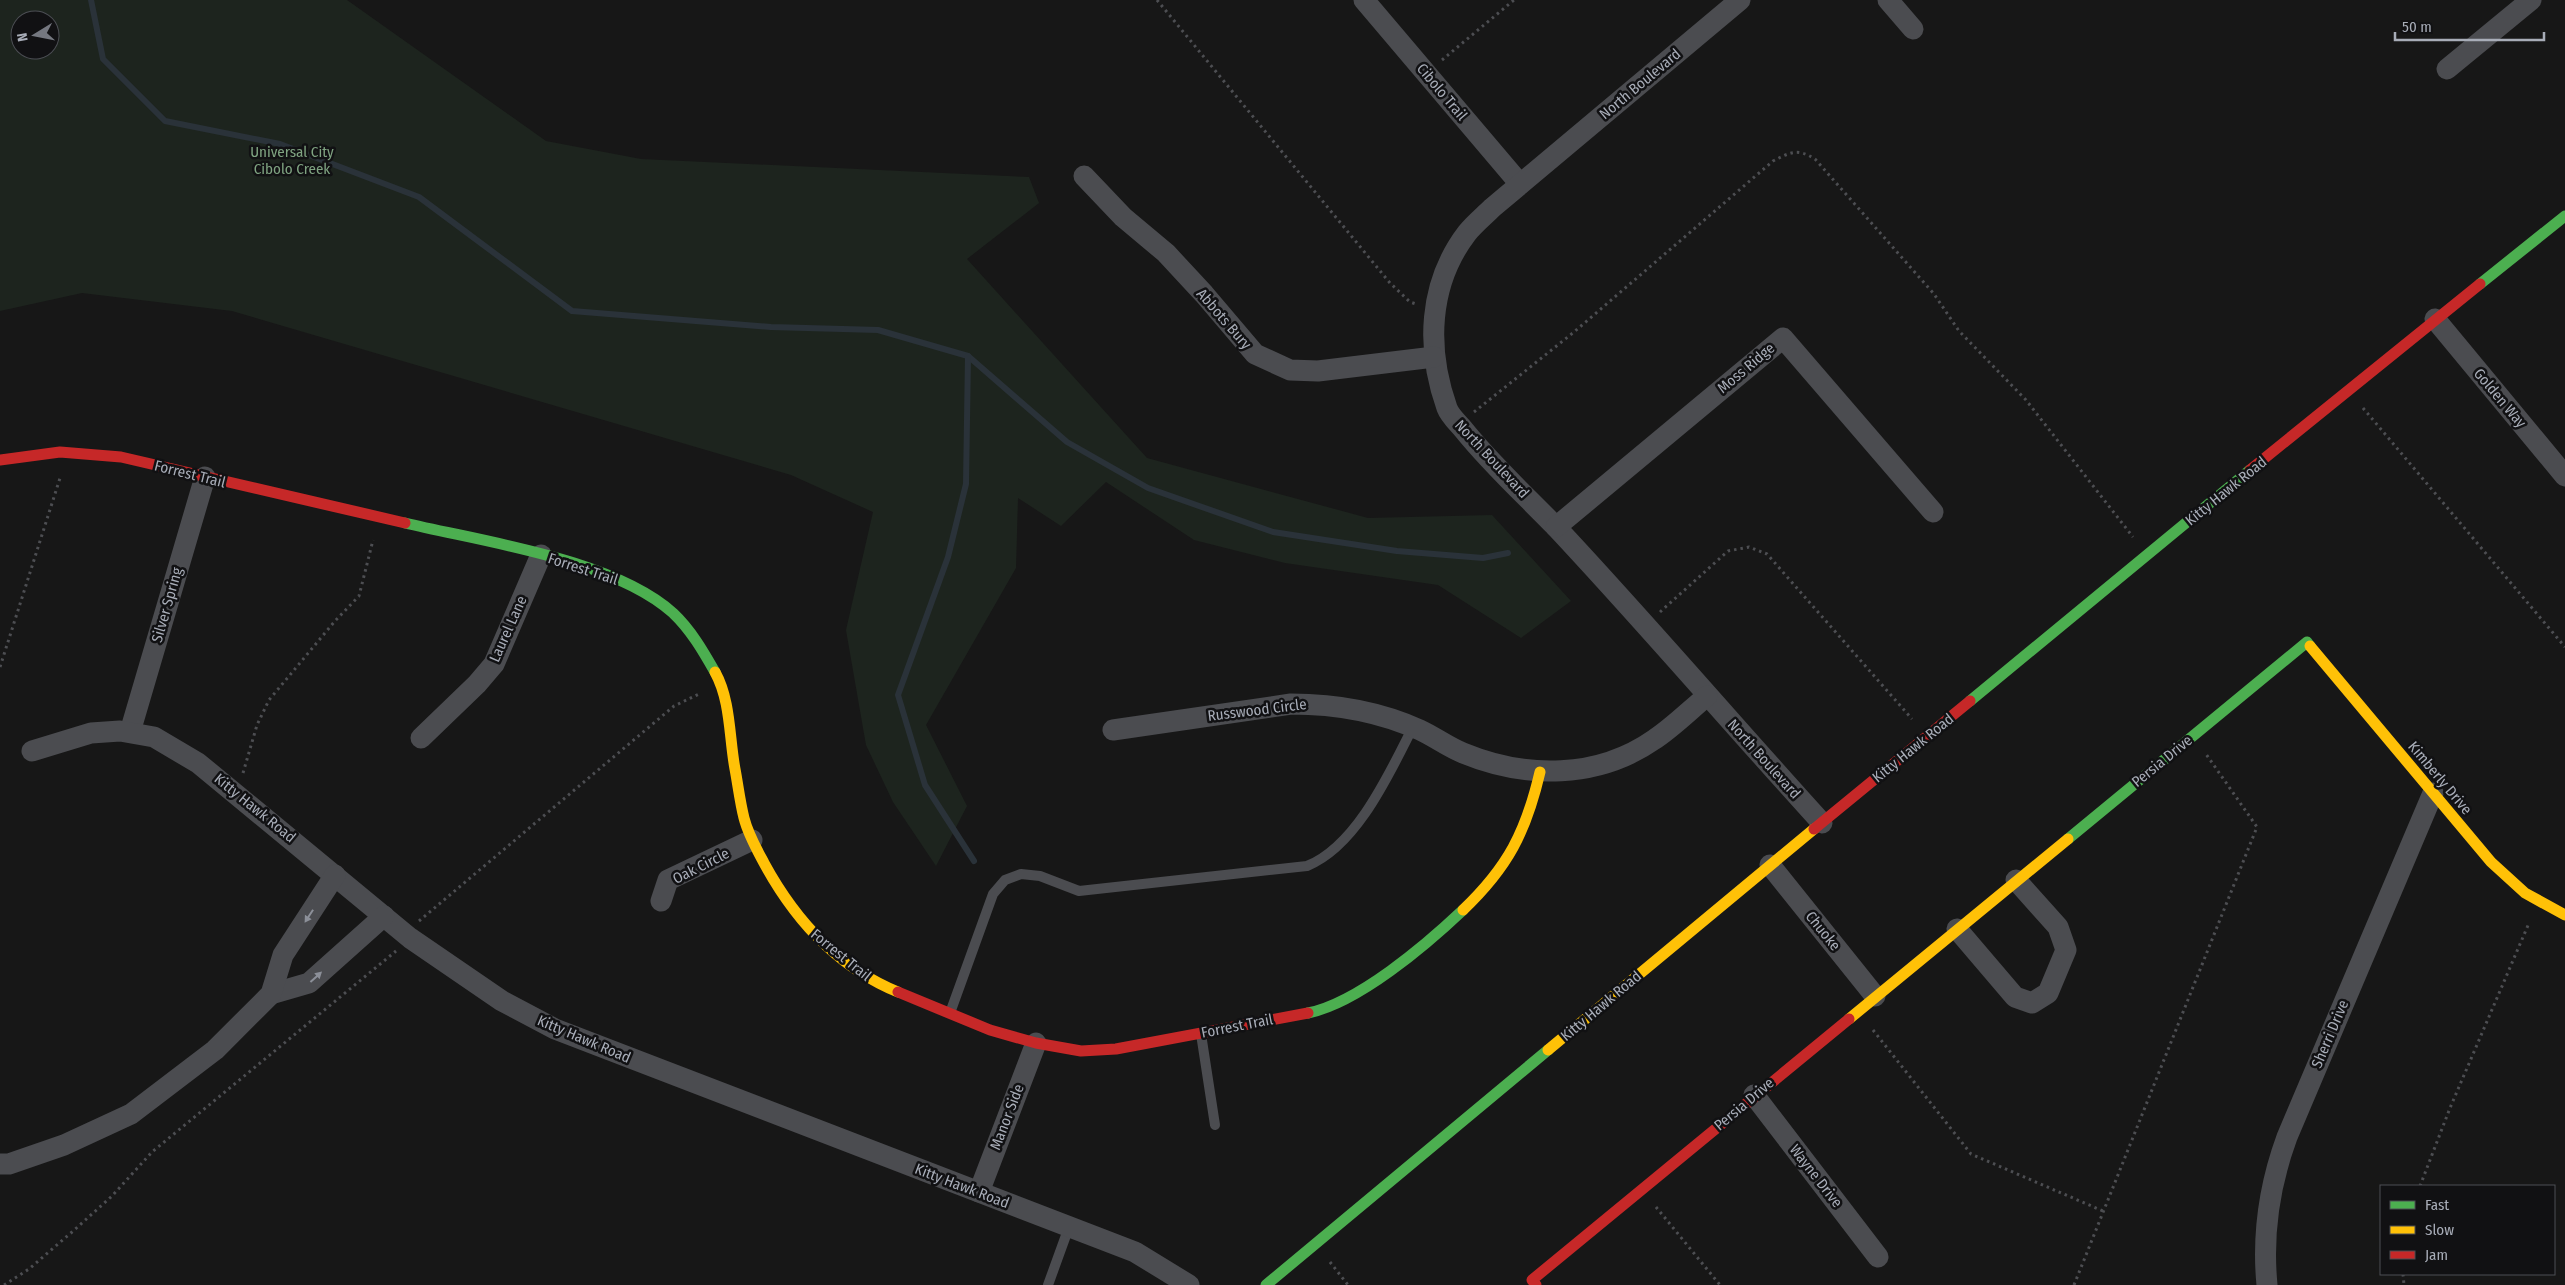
<svg xmlns="http://www.w3.org/2000/svg" width="2565" height="1285" viewBox="0 0 2565 1285" font-family="'Fira Sans Condensed',sans-serif">
<rect width="100%" height="100%" fill="#171717"/>
<path fill="#1d241e" fill-rule="evenodd" d="M0,0H347L546,141L641,159L1029,177L1039,203L967,259L1147,458L1368,518L1492,515L1571,601L1521,638L1438,585L1285,563L1194,540L1106,482L1061,526L1018,498L1016,568L926,725L967,806L936,866L893,802L866,745L846,630L873,512L791,475L232,311L82,293L0,311ZM20,20H50V50H20Z"/>
<g fill="none" stroke-linecap="round" stroke-linejoin="round">
<g stroke="#2a3239" stroke-width="6">
<polyline points="91,0 103,59 165,121 280,144 419,197 572,311 771,327 878,330 968,356 1067,442 1148,488 1273,532 1397,551 1483,558 1508,553"/>
<polyline points="968,356 966,484 948,557 898,695 925,785 974,861"/>
</g>
<g stroke="#4d4e52" stroke-width="3" stroke-dasharray="2.5 4" stroke-linecap="butt">
<polyline points="1157,0 1390,283 1410,302 1416,304"/>
<polyline points="1442,60 1514,0"/>
<polyline points="2363,408 2565,647"/>
<path d="M1474,412L1574,332L1773,161C1791,152 1797,148 1815,159L1934,294L1959,331L2026,400L2133,537"/>
<polyline points="1660,612 1728,551 1749,547 1767,554 1912,719"/>
<polyline points="0,667 61,475"/>
<polyline points="243,773 257,725 269,700 335,621 359,596 373,540"/>
<polyline points="419,921 674,706 699,694"/>
<polyline points="1873,1030 1971,1154 2103,1211"/>
<polyline points="2420,1186 2450,1108 2529,923"/>
<polyline points="1656,1207 1720,1285"/>
<polyline points="1330,1262 1348,1285"/>
<polyline points="2403,1274 2404,1285"/>
<polyline points="4,1285 29,1269 72,1232 112,1196 152,1152 396,951"/>
<polyline points="2074,1285 2257,827 2206,754"/>
</g>
<g stroke="#4b4c50" stroke-width="10">
<path d="M950,1013L993,894L1005,880L1021,874L1040,876L1079,891L1307,866C1357,846 1390,772 1413,727"/>
<polyline points="1201,1034 1215,1125"/>
<polyline points="1048,1285 1069,1227"/>
</g>
<g stroke="#4b4c50" stroke-width="21">
<polyline points="1364,0 1520,184"/>
<path d="M1740,0L1492,208C1484,216 1474,224 1467,233C1428,284 1426,349 1447,408C1450,416 1458,423 1463,429C1491,464 1524,494 1555,526C1646,623 1732,724 1822,823"/>
<polyline points="1888,0 1913,29"/>
<polyline points="2447,69 2531,0"/>
<polyline points="1084,176 1123,217 1166,253 1204,294 1255,354 1290,370 1318,371 1434,357"/>
<polyline points="2435,319 2565,476"/>
<polyline points="1556,527 1783,338 1933,512"/>
<path d="M1113,730L1291,704C1337,704 1378,711 1420,730C1435,737 1448,747 1463,753C1526,779 1598,779 1655,739C1673,727 1690,710 1707,696"/>
<polyline points="130,732 205,477"/>
<polyline points="421,738 477,684 494,664 541,555"/>
<polyline points="32,751 91,733 120,731 154,737 198,763 410,938 502,1001 555,1029 1135,1252 1189,1285"/>
<polyline points="1770,865 1875,996"/>
<polyline points="661,901 668,880 752,840"/>
<polyline points="1957,929 2015,997 2032,1003 2048,993 2066,950 2058,927 2016,880"/>
<polyline points="271,994 309,983 384,916"/>
<polyline points="1754,1095 1878,1257"/>
<polyline points="0,1164 9,1164 64,1145 131,1114 215,1050 271,994 283,955 335,875"/>
<polyline points="979,1192 1036,1043"/>
<path d="M2267,1285C2262,1233 2269,1186 2287,1137L2433,793"/>
</g>
<g stroke="#4caf50" stroke-width="11">
<polyline points="2480,284 2565,216"/>
<path d="M405,523C484,542 613,559 673,613C691,630 703,651 715,672"/>
<polyline points="1970,701 2250,470"/>
<polyline points="2068,839 2307,642 2310,646"/>
<path d="M1308,1013C1358,1003 1426,945 1463,910"/>
<polyline points="1266,1285 1548,1050"/>
</g>
<g stroke="#ffc107" stroke-width="11">
<polyline points="2310,646 2491,862 2525,893 2565,915"/>
<path d="M715,672C731,701 729,737 735,769C738,785 740,802 744,818C748,834 756,848 764,863C795,920 837,967 898,992"/>
<path d="M1463,910C1508,867 1526,832 1540,772"/>
<polyline points="1849,1019 2068,839"/>
<polyline points="1548,1050 1814,829"/>
</g>
<g stroke="#c62828" stroke-width="11">
<polyline points="0,460 60,452 121,457 405,523"/>
<polyline points="2250,470 2480,284"/>
<polyline points="1814,829 1970,701"/>
<polyline points="898,992 990,1030 1036,1043 1081,1051 1116,1049 1308,1013"/>
<polyline points="1536,1285 1532,1280 1849,1019"/>
</g>
</g>
<defs><path id="oneway-solid" d="M-6-.8H1V-3.2L6.5 0L1 3.2V.8H-6Z" transform="scale(1.25)"/></defs>
<g fill="#8c9099">
<use href="#oneway-solid" transform="translate(309 916) rotate(123)"/>
<use href="#oneway-solid" transform="translate(316 977) rotate(-42)"/>
</g>
<g text-anchor="middle" dominant-baseline="central" stroke-width="5" stroke-linejoin="round" paint-order="stroke">
<g font-size="15" fill="#a8adb8" stroke="#111113">
<text transform="translate(1640 84) rotate(-40)">North Boulevard</text>
<text transform="translate(1442 92) rotate(50)">Cibolo Trail</text>
<text transform="translate(1224 319) rotate(49)">Abbots Bury</text>
<text transform="translate(1746 368) rotate(-40)">Moss Ridge</text>
<text transform="translate(2500 398) rotate(50)">Golden Way</text>
<text transform="translate(1492 459) rotate(47)">North Boulevard</text>
<text transform="translate(190 474) rotate(14)">Forrest Trail</text>
<text transform="translate(2226 491) rotate(-39)">Kitty Hawk Road</text>
<text transform="translate(583 569) rotate(18)">Forrest Trail</text>
<text transform="translate(167 605) rotate(-74)">Silver Spring</text>
<text transform="translate(508 629) rotate(-66)">Laurel Lane</text>
<text transform="translate(1257 710) rotate(-7)">Russwood Circle</text>
<text transform="translate(1913 748) rotate(-39)">Kitty Hawk Road</text>
<text transform="translate(1764 759) rotate(48)">North Boulevard</text>
<text transform="translate(2162 761) rotate(-39)">Persia Drive</text>
<text transform="translate(2440 778) rotate(50)">Kimberly Drive</text>
<text transform="translate(255 808) rotate(39)">Kitty Hawk Road</text>
<text transform="translate(701 866) rotate(-27)">Oak Circle</text>
<text transform="translate(1823 931) rotate(51)">Chuoke</text>
<text transform="translate(841 955) rotate(39)">Forrest Trail</text>
<text transform="translate(1601 1006) rotate(-40)">Kitty Hawk Road</text>
<text transform="translate(1237 1026) rotate(-11)">Forrest Trail</text>
<text transform="translate(2330 1034) rotate(-67)">Sherri Drive</text>
<text transform="translate(584 1039) rotate(23)">Kitty Hawk Road</text>
<text transform="translate(1744 1104) rotate(-40)">Persia Drive</text>
<text transform="translate(1007 1117) rotate(-69)">Manor Side</text>
<text transform="translate(1816 1176) rotate(52)">Wayne Drive</text>
<text transform="translate(962 1186) rotate(21)">Kitty Hawk Road</text>
</g>
<g font-size="15" fill="#7fa381" stroke="#111113">
<text x="292" y="152">Universal City<tspan x="292" dy="17">Cibolo Creek</tspan></text>
</g>
</g>
<rect x="2380" y="1185" width="175" height="90" fill="#111113" stroke="#4d4f55"/>
<rect x="2390" y="1201" width="25" height="8" fill="#4caf50" stroke="#4d4f55"/>
<text x="2425" y="1210" font-size="15" fill="#a8adb8">Fast</text>
<rect x="2390" y="1226" width="25" height="8" fill="#ffc107" stroke="#4d4f55"/>
<text x="2425" y="1235" font-size="15" fill="#a8adb8">Slow</text>
<rect x="2390" y="1251" width="25" height="8" fill="#c62828" stroke="#4d4f55"/>
<text x="2425" y="1260" font-size="15" fill="#a8adb8">Jam</text>
<g transform="translate(35 35) rotate(260)"><circle r="24" fill="#111113" stroke="#4d4f55"/>
<path d="M0-4L9 19L0 12L-9 19Z" fill="#757880"/>
<text y="-8" font-size="14" font-weight="bold" text-anchor="middle" fill="#a8adb8">N</text>
</g>
<path d="M2395 32v8h149v-8" fill="none" stroke="#a8adb8" stroke-width="2.5"/>
<text x="2402" y="32" font-size="15" fill="#a8adb8" stroke="#111113" stroke-width="4" paint-order="stroke">50 m</text>
</svg>
